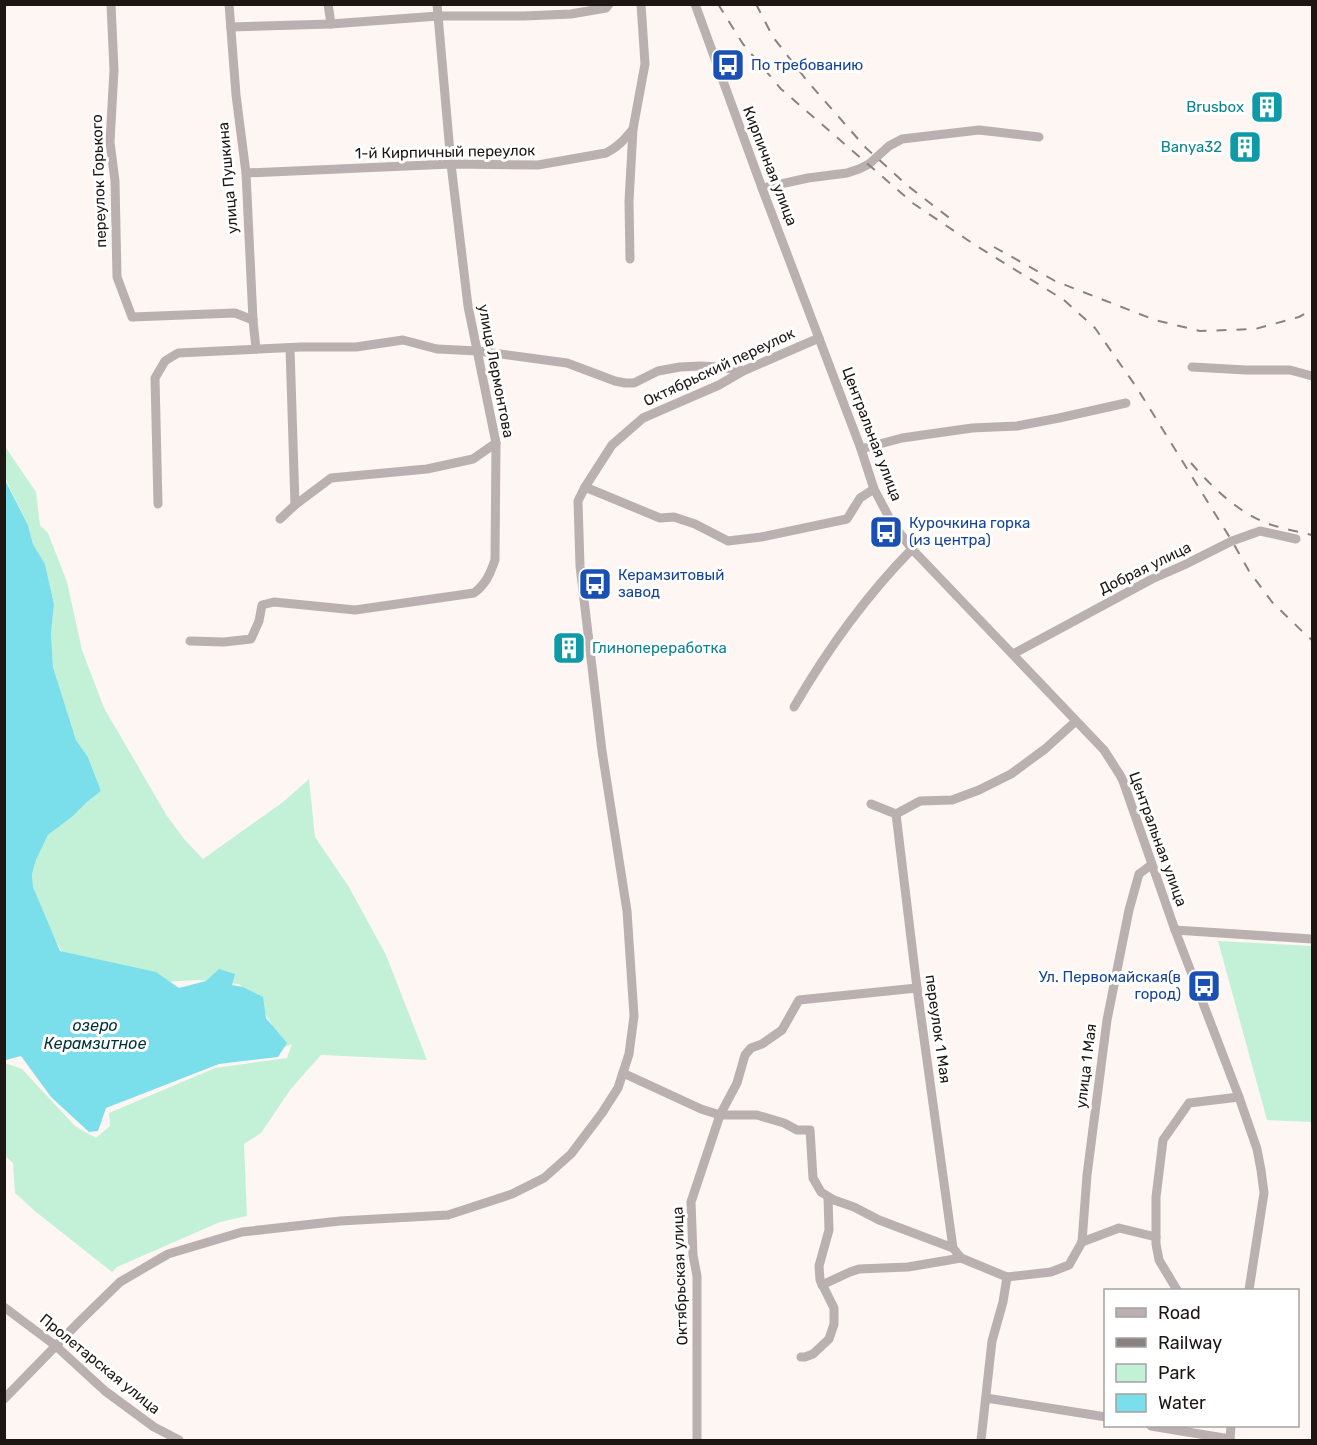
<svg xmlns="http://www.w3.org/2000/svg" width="1317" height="1445" viewBox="0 0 1317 1445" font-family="Rubik,sans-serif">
<rect width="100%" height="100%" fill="#fef6f3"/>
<g fill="#c3f1d7">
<polygon points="4,445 36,492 40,525 48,533 67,582 82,650 104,708 167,816 184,839 203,859 283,802 309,779 315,837 349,887 386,955 427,1060 321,1055 290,1090 261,1133 244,1144 247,1216 220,1222 117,1267 112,1272 36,1212 15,1193 13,1163 5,1156 5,1063 22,1069 75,1126 96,1138 110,1126 109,1113 215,1068 287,1058 292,1044 278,1050 272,1025 258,1002 239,984 199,980 143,983 66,958 48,928 33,887 32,874 36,860 48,835 73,816 87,802 101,791 88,757 76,740 53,667 51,633 54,604 45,564 33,544 28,525 5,478"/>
<polygon points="1218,941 1312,946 1312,1122 1267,1120"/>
</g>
<polygon fill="#7bdfeb" points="4,478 28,525 33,544 45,564 54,604 51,633 53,667 76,740 88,757 101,791 87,802 73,816 48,835 36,860 32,874 33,887 60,951 156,972 179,988 206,981 219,969 235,974 232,985 243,987 263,997 266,1018 287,1043 278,1057 219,1064 106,1108 98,1131 89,1132 51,1097 21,1056 6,1060 5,1058"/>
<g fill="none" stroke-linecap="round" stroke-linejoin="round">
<g stroke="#bab0af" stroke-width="9">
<polyline points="111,4 114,70 110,142 115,181 117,277 132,317 235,313 253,320"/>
<polyline points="229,4 236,95 246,173 253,320 256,349"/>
<polyline points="328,4 331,24"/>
<polyline points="695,4 762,188 861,449 874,489 892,523 912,549 1104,750 1120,775 1123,781 1175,930 1239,1097 1257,1149 1261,1170 1264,1193 1249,1290"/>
<polyline points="231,27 331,24 438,16 524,16 571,14 606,8 609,4"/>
<path d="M246,173L451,164L538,165L606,153C618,147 624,140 633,129"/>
<polyline points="762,188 808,178 847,173 859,169 869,164 889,146 902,139 979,130 1039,137"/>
<polyline points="630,259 629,201 633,129 645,64 641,4"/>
<polyline points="1192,367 1246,370 1290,370 1312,376"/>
<polyline points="861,449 902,438 972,428 1017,426 1059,418 1126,403"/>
<polyline points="585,487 660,518 674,517 695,524 728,541 761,537 847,519 860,498 874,489"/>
<polyline points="158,504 155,378 165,361 178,353 301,347 356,347 403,340 437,349 478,351 567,363 615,381 625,383 634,383 658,371 680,367 700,366 720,367 743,371"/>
<polyline points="295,505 331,478 427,469 473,459 496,443"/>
<polyline points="280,519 295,505 290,348"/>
<path d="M190,641L224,642L251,639L259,621L262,605L274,602L355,610L474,593C486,584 490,574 495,560L496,443L468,306L451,164L437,4"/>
<polyline points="1013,654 1152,579 1184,565 1232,541 1260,531 1296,539"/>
<path d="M794,707C827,650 866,596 912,549"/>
<polyline points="871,804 896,814 920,801 952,800 979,790 1011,774 1045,749 1076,721"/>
<polyline points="896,814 917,988 953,1248"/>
<polyline points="1175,930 1312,939"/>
<polyline points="623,1073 701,1109 720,1115 757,1115 784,1123 797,1130 810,1130 813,1178 821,1192 834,1200 854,1207 879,1220 953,1248 961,1258 1007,1277 1051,1272 1069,1265 1082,1242 1119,1228 1156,1237"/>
<polyline points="1082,1242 1087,1175 1107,1020 1129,910 1139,874 1151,865"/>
<polyline points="822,1285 850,1272 859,1269 908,1267 961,1258"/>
<polyline points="1177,1290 1159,1260 1156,1244 1156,1197 1163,1140 1189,1103 1239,1097"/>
<polyline points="4,1307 56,1346 105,1391 154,1427 179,1440"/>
<polyline points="801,1357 805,1357 813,1354 829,1339 834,1324 834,1308 820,1280 819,1266 829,1230 828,1197"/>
<polyline points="986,1398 1106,1417"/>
<polyline points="4,1399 80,1321 120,1282 168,1254 242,1232 340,1221 448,1215 512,1194 544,1178 571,1154 602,1113 618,1088 629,1054 634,1016 627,911 602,751 580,566 578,501 585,487 612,445 643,418 719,385 743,371 819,338"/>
<polyline points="1151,1426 1230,1439"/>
<polyline points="697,1440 697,1276 693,1255 691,1202 720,1115 737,1083 745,1055 751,1048 762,1044 782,1030 799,1000 917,988"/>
<polyline points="981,1440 992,1341 1003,1302 1007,1277"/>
<polyline points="1230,1440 1231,1426"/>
</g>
<g stroke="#8a827f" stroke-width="2" stroke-dasharray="10 10" stroke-linecap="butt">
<polyline points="718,4 743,44 781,89 914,204 975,245 1064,300 1095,328 1137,388 1232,541 1249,571 1272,602 1307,636 1312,640"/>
<polyline points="756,4 773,37 808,82 866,148 908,186 952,220"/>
<polyline points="994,247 1055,281 1155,320 1200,331 1255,329 1299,317 1312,310"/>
<path d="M1191,463C1213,488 1239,514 1272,525C1285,529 1299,532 1312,535"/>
</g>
</g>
<defs>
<symbol id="bus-square" viewBox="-11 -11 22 22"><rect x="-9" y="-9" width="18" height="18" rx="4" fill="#1a4fb4" stroke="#fff"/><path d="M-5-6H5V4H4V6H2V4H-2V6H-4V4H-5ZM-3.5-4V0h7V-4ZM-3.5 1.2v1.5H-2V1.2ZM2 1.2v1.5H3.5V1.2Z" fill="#fff"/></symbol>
<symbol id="building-square" viewBox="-11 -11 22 22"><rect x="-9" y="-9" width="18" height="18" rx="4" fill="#0f9aa8" stroke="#fff"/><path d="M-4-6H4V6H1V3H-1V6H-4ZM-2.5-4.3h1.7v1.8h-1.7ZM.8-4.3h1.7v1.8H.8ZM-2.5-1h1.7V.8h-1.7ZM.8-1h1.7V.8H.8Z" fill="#fff"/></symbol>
</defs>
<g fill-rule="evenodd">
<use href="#bus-square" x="709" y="46" width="38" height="38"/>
<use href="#building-square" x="1248" y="88" width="38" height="38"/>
<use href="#building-square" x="1226" y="128" width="38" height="38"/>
<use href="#bus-square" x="867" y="513" width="38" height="38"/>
<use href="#bus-square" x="576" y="565" width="38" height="38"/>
<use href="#building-square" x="550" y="629" width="38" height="38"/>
<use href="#bus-square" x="1185" y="967" width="38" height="38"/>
</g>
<g text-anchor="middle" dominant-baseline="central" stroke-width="6" stroke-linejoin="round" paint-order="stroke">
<g font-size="15" fill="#164399" stroke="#fff" text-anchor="start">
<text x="751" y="65">По требованию</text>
<text x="909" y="523">Курочкина горка<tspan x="909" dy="17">(из центра)</tspan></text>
<text x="618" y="575">Керамзитовый<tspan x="618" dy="17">завод</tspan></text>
<text x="1181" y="977" text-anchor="end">Ул. Первомайская(в<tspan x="1181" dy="17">город)</tspan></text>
</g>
<g font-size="15" fill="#0d838f" stroke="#fff" text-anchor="end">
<text x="1244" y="107">Brusbox</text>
<text x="1222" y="147">Banya32</text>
<text x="592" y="648" text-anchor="start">Глинопереработка</text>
</g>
<g font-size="15" fill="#1d1613" stroke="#fff">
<text transform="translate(445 152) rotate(-1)">1-й Кирпичный переулок</text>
<text transform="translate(770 166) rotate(69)">Кирпичная улица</text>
<text transform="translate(228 178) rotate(-95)">улица Пушкина</text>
<text transform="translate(99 181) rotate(-92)">переулок Горького</text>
<text transform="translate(719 367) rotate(-25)">Октябрьский переулок</text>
<text transform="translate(496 371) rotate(79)">улица Лермонтова</text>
<text transform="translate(872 434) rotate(69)">Центральная улица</text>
<text transform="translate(1145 568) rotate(-26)">Добрая улица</text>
<text transform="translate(1158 839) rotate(70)">Центральная улица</text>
<text transform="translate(938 1029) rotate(82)">переулок 1 Мая</text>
<text transform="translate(1086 1066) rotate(-83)">улица 1 Мая</text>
<text transform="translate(680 1276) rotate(-92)">Октябрьская улица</text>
<text transform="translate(100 1364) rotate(39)">Пролетарская улица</text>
</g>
<g font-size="16" font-style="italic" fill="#003338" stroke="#fff">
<text x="95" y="1025">озеро<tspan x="95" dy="18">Керамзитное</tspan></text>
</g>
</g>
<rect width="1317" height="1445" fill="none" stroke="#1d1613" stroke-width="12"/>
<rect x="1104" y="1289" width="195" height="138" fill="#ffffff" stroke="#a5a2a1" stroke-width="1.5"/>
<rect x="1116" y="1308" width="30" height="9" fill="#bab0af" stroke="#a5a2a1" stroke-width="1.5"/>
<text x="1158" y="1319" font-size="18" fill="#1d1613">Road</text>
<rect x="1116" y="1338" width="30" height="9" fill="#8a827f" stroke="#a5a2a1" stroke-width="1.5"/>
<text x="1158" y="1349" font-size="18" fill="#1d1613">Railway</text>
<rect x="1116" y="1364" width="30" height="18" fill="#c3f1d7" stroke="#a5a2a1" stroke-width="1.5"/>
<text x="1158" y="1379" font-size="18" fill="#1d1613">Park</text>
<rect x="1116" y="1394" width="30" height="18" fill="#7bdfeb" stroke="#a5a2a1" stroke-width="1.5"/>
<text x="1158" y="1409" font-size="18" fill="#1d1613">Water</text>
</svg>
